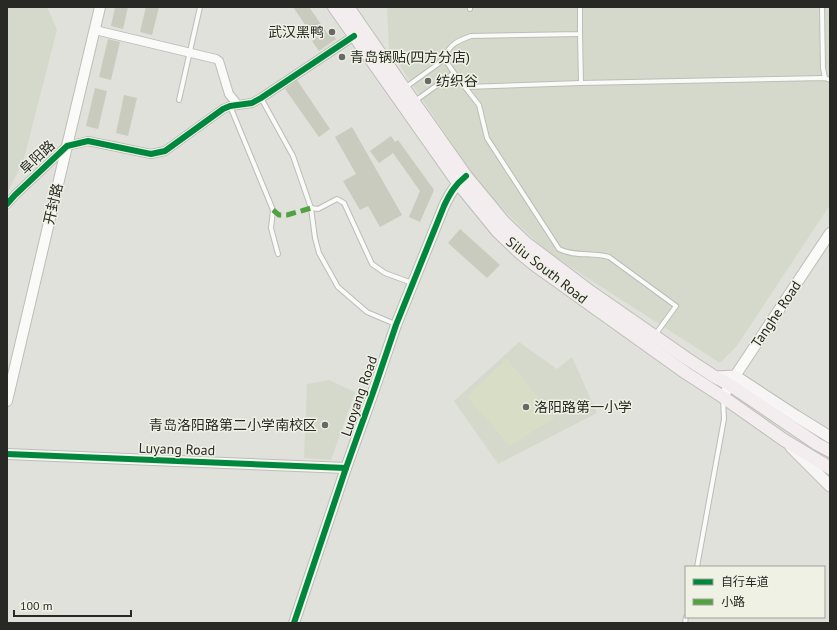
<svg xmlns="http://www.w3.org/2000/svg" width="837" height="630" viewBox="0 0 837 630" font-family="'PT Sans','Noto Sans SC',sans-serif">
<rect width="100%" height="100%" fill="#e0e1da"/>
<g fill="#d5d9cb">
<polygon points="7,7 47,7 57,30 23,162 7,193"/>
<polygon points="387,7 830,7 830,205 736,347 720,363 547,252 481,188 389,49"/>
<polygon points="519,342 557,369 572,357 597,413 498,464 454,401"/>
<polygon points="329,380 355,392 331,460 304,458 307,384"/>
</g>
<polygon fill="#d8ddc6" points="507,359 554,418 510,446 467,397"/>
<g fill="#c8cbbd">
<polygon points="115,7 128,7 123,29 111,26"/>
<polygon points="146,7 159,7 152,35 140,32"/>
<polygon points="293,7 309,7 327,33 330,29 336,39 319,51 312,41 315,39"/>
<polygon points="108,39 120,42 111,80 99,77"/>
<polygon points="297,80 330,129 319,137 285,89"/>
<polygon points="95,88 107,91 98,129 86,126"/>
<polygon points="124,95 137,98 128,136 116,133"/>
<polygon points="352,127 402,215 380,227 368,206 360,210 343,181 356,174 335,137"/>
<polygon points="391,136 395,142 398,140 434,190 420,222 409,217 420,191 393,153 379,163 370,151"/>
<polygon points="460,229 500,265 487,278 448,243"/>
</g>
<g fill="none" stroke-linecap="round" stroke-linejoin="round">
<defs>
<g id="service">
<polyline points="470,7 470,9"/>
<path d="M580,7V34L471,36C457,41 450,44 444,58L454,73L479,105L487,138L559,249C574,257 593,252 609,257L676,306L655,335"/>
<polyline points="822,7 823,68 825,78"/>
<polyline points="580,34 581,83"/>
<polyline points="406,87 438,64 444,58"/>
<polyline points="465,87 581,83 825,78 830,80"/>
<polyline points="261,98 293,156 311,208 315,238 319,253 338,287 367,312 395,324"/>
<polyline points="179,100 200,7"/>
<polyline points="415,101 454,73"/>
<polyline points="230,106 273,210 271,228 278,254"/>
<polyline points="311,208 318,209 337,199 344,203 372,264 385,273 412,283"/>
<polyline points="697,567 724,419 723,399"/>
<polyline points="685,623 686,617"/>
</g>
<g id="minor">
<polyline points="95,30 216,59 219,61 229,94 238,105"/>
<polyline points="7,204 15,195 67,146 88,141 151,154 165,151 223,109 230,106 252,103 261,98 354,36"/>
</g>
<g id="tertiary">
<polyline points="723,397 735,376 830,233"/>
<polyline points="7,401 67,146 100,7"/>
<polyline points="7,454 346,468"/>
<path d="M294,623L346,468L375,387L396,325L444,206C449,196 454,186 463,179"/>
</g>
<g id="secondary">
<polyline points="715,377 735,376 796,416 830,437"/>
<polyline points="791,447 830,486"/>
</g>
<g id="primary">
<polyline points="334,7 458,183 498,232 519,252 535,265 686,373 723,397 784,440 830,468"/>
<polyline points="348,7 399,81 466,176 504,222 526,243 591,292 686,358 715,377 730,385 817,444 830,451"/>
</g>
</defs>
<use href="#service" stroke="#bcbdb8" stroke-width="6"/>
<use href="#minor" stroke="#bcbdb8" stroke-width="10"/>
<use href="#tertiary" stroke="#bcbdb8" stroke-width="12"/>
<use href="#secondary" stroke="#bcbdb8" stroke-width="13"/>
<use href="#primary" stroke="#bdbeb9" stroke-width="14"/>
<use href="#service" stroke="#fafaf9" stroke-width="4"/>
<use href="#minor" stroke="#fafaf9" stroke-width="8"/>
<use href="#tertiary" stroke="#fafaf9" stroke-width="10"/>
<use href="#secondary" stroke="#f7f4f5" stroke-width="11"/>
<use href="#primary" stroke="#f4edf0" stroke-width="12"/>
<polyline stroke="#51a342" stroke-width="5" stroke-dasharray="10 5" stroke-linecap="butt" points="273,210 279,215 287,215 311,208"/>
<defs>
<g id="cycleway">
<polyline points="7,204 15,195 67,146 88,141 151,154 165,151 223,109 230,106 252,103 261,98 354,36"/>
<polyline points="7,454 346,468"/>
<path d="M294,623L346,468L375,387L396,325L444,206C450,193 455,185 466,176"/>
</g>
</defs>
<use href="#cycleway" stroke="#eff1e5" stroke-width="8"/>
<use href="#cycleway" stroke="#00873e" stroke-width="6"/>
</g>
<g fill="#686964" stroke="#eff1e5" stroke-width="1.5">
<circle cx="332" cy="32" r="4"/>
<circle cx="342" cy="57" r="4"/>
<circle cx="428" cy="81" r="4"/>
<circle cx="526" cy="407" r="4"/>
<circle cx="325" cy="425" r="4"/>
</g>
<g text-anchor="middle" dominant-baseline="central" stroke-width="3" stroke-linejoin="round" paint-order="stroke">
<g font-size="14" fill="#282924" stroke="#eff1e5" text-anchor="start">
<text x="324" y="32" text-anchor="end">武汉黑鸭</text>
<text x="350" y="57">青岛锅贴(四方分店)</text>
<text x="436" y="81">纺织谷</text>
<text x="534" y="407">洛阳路第一小学</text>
<text x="317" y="425" text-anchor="end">青岛洛阳路第二小学南校区</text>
</g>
<g font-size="14" fill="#282924" stroke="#eff1e5">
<text transform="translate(37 157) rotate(-43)">阜阳路</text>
<text transform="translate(53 204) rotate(-77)">开封路</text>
<text transform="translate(547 270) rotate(38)">Siliu South Road</text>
<text transform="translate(776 314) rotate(-56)">Tanghe Road</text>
<text transform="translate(359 396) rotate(-71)">Luoyang Road</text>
<text transform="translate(177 449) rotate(2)">Luyang Road</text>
</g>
</g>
<rect width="837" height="630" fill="none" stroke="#282924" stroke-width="16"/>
<rect x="685" y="566" width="140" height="52" fill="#eff1e5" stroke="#9fa198"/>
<rect x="693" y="579" width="20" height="6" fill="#00873e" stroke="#9fa198"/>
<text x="721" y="586" font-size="12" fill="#282924">自行车道</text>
<rect x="693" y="599" width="20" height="6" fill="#51a342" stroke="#9fa198"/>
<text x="721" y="606" font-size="12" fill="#282924">小路</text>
<path d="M14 610v6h117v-6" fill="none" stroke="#282924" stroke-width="2"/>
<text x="20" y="610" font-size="12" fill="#282924" stroke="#eff1e5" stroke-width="3" paint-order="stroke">100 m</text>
</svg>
